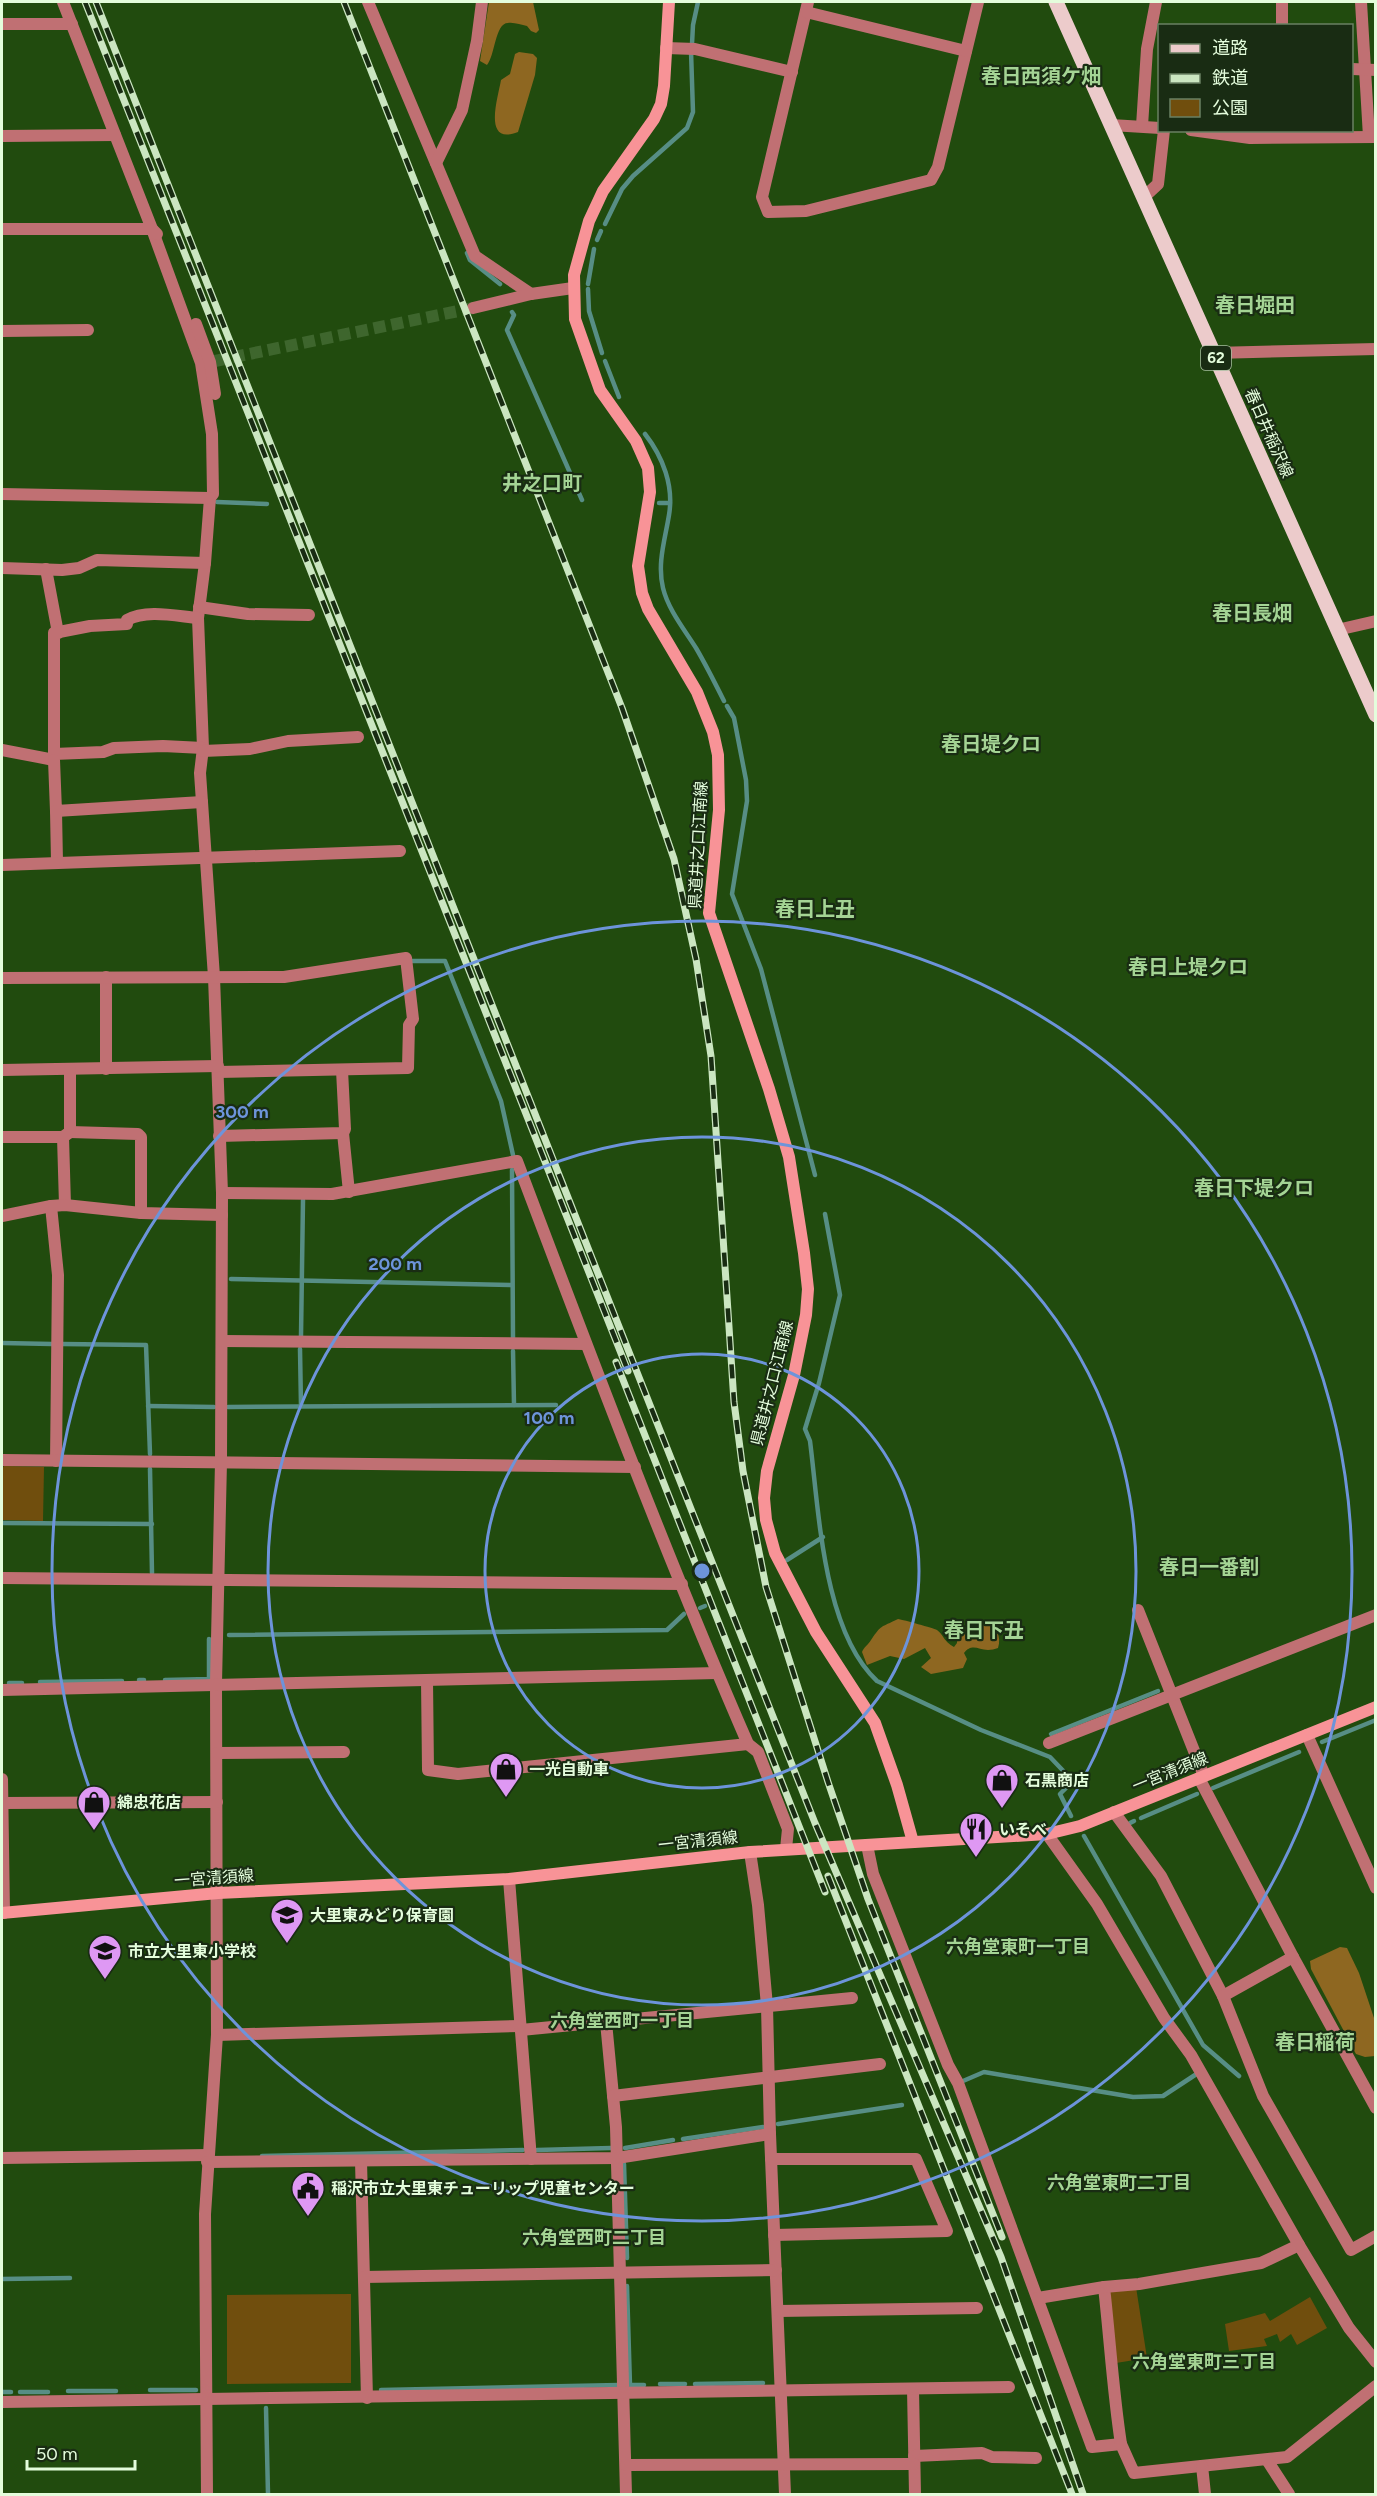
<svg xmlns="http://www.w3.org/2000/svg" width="1377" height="2496" viewBox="0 0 1377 2496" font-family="Figtree,'Noto Sans JP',sans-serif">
<rect width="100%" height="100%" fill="#214b0e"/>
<g fill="#704e0d">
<polygon points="4,1466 44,1467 43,1521 2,1520 2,1469"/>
<polygon points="1136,2287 1147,2358 1116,2363 1110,2291"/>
<polygon points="351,2294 351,2383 227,2384 227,2295"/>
<polygon points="1310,2297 1327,2328 1297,2345 1291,2334 1280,2342 1277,2334 1264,2339 1267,2346 1229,2351 1225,2324 1265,2313 1270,2321"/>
</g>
<g fill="#8e6721">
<path d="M489,2H533L539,30L536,33L531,31L527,26C521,25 514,22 508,23C495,23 495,56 487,65L480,61Z"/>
<path d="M519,52L533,54L537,58L535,75L518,132C482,146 498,98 501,80L510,74L515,54Z"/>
<path d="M898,1619C904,1620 933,1628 937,1630C944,1635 943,1641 954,1647L957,1643L958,1628L968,1626L973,1628L985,1622C996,1627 1002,1636 998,1648C995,1649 991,1650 988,1650C978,1650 972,1643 964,1653L967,1659L963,1668L931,1674L921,1667L931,1658L925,1648L904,1659L890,1656L867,1665L862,1652C864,1647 868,1645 871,1640C882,1624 880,1628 898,1619Z"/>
<polygon points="1340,1947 1347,1948 1359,1973 1375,2021 1375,2056 1365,2057 1356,2054 1311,1969 1310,1961"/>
</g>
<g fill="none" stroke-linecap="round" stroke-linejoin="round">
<g stroke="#578e85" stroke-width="4.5">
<polyline points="692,44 693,25 698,2"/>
<polyline points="605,224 622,189 633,176 687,128 693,112 691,51"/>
<polyline points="597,240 601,231"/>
<polyline points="467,253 470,260 500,284"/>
<polyline points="588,284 594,249"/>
<polyline points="588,289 589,311 602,353"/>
<polyline points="512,312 514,315 507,330 582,500"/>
<polyline points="605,361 619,397"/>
<path d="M645,434C663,457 674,486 669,515C665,540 657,563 663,588C668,609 684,629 696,648C706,665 715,683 724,701"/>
<polyline points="217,502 267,504"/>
<polyline points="659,503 670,503"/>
<polyline points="727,706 734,718 746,780 747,801 732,894 761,969 815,1175"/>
<polyline points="411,961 445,961 501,1101 513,1155"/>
<polyline points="512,1170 513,1339"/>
<path d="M825,1214L840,1295L819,1383L805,1429L810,1441C819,1511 823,1631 877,1681L981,1730L1050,1757L1071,1779V1783L1060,1794L1071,1816"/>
<polyline points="231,1279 512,1285"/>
<polyline points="301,1336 303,1200"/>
<polyline points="2,1343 52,1344"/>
<polyline points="62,1344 146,1345 150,1454"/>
<polyline points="300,1349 301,1406"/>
<polyline points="513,1351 514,1405"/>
<polyline points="148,1406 214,1407"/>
<polyline points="228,1407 556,1405"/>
<polyline points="150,1469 152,1573"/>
<polyline points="2,1523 152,1524"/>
<polyline points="787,1560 823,1537"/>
<polyline points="700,1608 705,1606"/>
<polyline points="229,1635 667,1630 684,1614"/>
<polyline points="139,1680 144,1680"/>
<polyline points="165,1680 209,1679 209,1639"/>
<polyline points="40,1682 122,1681"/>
<polyline points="9,1683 22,1683"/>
<polyline points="1051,1734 1158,1691"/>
<polyline points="1322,1742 1376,1720"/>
<polyline points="1213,1788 1299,1752"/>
<polyline points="1141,1818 1197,1794"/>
<polyline points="1130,1823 1134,1821"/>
<polyline points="1084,1836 1203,2045 1239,2076"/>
<polyline points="963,2081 984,2072 1133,2097 1163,2096 1195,2075"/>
<polyline points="778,2124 902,2105"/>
<polyline points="683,2139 763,2127"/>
<polyline points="625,2148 673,2140"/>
<polyline points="537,2150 611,2148"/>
<polyline points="262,2156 523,2150"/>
<polyline points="624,2164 627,2258"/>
<polyline points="2,2279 70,2278"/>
<polyline points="627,2286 630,2385"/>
<polyline points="660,2384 685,2384"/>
<polyline points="695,2384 763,2383"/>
<polyline points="629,2385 644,2385"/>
<polyline points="150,2390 196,2390"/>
<polyline points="381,2390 619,2385"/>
<polyline points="68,2391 116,2391"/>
<polyline points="2,2392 11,2392"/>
<polyline points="20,2392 48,2392"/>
<polyline points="266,2408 268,2494"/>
</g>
<polyline stroke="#3e662d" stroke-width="12" stroke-dasharray="12 6" stroke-linecap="butt" points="215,361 473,308"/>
<g stroke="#c07073" stroke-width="12">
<polyline points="63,2 152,229 201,363 212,434 213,494 210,498 205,563 198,618 203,748 200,773 214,977 222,1193 221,1462 216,1683 217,2035 205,2214 207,2494"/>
<polyline points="368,2 475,256 531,294"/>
<polyline points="808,2 762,197 768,212 806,211 931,180 938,167 978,2"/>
<polyline points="1361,2 1369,137"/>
<polyline points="806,12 966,51"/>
<polyline points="2,24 72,24"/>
<polyline points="1282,26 1282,2"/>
<polyline points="666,48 695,49 792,72"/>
<polyline points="1352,69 1376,70"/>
<polyline points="1111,125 1160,128"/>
<polyline points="1142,126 1147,49 1156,2"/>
<polyline points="1191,130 1250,138 1376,137"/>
<polyline points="2,136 115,135"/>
<polyline points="436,163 462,110 477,41 482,2"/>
<polyline points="1144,197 1158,184 1164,130"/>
<polyline points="2,229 152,229 157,234"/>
<polyline points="473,308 531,294 573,288"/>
<polyline points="196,324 210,362 215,394"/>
<polyline points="2,331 88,330"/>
<polyline points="1214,353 1376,349"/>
<polyline points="2,494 210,498"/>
<polyline points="2,568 62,570 79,568 97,560 205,563"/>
<polyline points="46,569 58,633"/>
<polyline points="199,607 248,614 309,615"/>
<polyline points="1337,630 1376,621"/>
<polyline points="2,750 54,760 54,754 103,752 114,748 163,746 203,748"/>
<polyline points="203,751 250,749 288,741 358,737"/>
<path d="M54,754V633L90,626L127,624V620C146,609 176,616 198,618"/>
<polyline points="54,760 56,811 202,802"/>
<polyline points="56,811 57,862"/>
<polyline points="2,865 400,851"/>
<polyline points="106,977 106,1069"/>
<polyline points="2,978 284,977 406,958 413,1019 409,1025 408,1068 218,1072"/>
<polyline points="2,1070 218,1066"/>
<polyline points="70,1132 138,1134 141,1137 141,1213"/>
<polyline points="343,1133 349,1192"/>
<polyline points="219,1136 343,1133 345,1129 342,1070"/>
<polyline points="2,1137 63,1137"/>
<path d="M222,1193L332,1194L517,1161C591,1357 665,1553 748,1744L758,1752L788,1829L786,1849"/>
<polyline points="65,1205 63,1137 70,1132 70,1069"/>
<polyline points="51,1206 58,1275 56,1461"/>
<polyline points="2,1216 51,1206 65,1205 141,1213 222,1215"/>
<polyline points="222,1341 586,1344"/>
<polyline points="2,1460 635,1467"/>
<polyline points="2,1578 682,1584"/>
<polyline points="1138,1610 1204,1776"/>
<polyline points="427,1680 428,1770 458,1774 748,1744"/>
<polyline points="2,1690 717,1673"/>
<polyline points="1307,1735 1376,1888"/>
<polyline points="1049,1743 1376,1615"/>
<polyline points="217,1753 344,1752"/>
<polyline points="1199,1778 1293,1957 1376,2108"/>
<polyline points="2,1779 4,1913"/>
<polyline points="2,1803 217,1802"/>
<polyline points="1114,1812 1161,1876 1223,1996 1263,2096 1351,2250 1376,2236"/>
<polyline points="1047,1834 1097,1904 1164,2018 1191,2055 1299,2245 1349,2328 1376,2362"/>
<polyline points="867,1845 873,1874 948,2065 958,2083 1092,2447 1121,2444 1134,2473 1287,2457 1376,2386"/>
<polyline points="750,1852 758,1905 767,2006 770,2134 785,2494"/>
<polyline points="509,1879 531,2159"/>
<polyline points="1223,1996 1293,1957"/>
<polyline points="606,2022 616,2127 626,2494"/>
<polyline points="521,2030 852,1998"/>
<polyline points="217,2035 520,2026"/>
<polyline points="613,2096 880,2064"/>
<polyline points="2,2158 208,2155"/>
<polyline points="771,2159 916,2159 947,2231 774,2235"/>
<polyline points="361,2161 367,2398"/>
<polyline points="207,2162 617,2158 770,2134"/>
<polyline points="364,2277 776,2270"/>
<path d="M1104,2287C1110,2340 1113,2392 1121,2444"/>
<polyline points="1038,2298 1104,2287 1139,2284 1261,2263 1299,2245"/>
<polyline points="778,2311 977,2308"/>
<polyline points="913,2389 915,2494"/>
<polyline points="2,2402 1009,2387"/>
<polyline points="914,2456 982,2453 992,2457 1036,2458"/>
<polyline points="1267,2460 1289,2494"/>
<polyline points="626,2465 914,2464"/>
<polyline points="1202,2466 1205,2494"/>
</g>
<g stroke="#f89397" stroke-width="12">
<polyline points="669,2 664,86 661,104 654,119 603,191 589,221 574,275 575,319 600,390 636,441 648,468 650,492 638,566 642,593 648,609 697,692 713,732 718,755 719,810 709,913 769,1089 789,1157 804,1253 808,1289 806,1315 794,1375 767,1471 764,1498 766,1520 775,1553 816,1632 875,1723 897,1785 913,1842"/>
<polyline points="2,1913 218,1893 509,1879 750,1852 1047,1834 1080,1826 1376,1707"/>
</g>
<polyline stroke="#eccbcb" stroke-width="15" points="1056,2 1376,715"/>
<defs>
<g id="rail">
<polyline points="85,2 628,1371"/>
<polyline points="96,2 815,1823 1001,2257 1083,2494"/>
<polyline points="344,2 622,708 674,859 696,959 711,1056 734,1402 743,1471 766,1587 828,1782 868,1899 1002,2237"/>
<polyline points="616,1362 825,1892"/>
<polyline points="828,1876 1072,2494"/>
</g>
</defs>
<use href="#rail" stroke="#cbe6c1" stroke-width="7"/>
<use href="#rail" stroke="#192c13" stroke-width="4.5" stroke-dasharray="14" stroke-linecap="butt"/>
</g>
<g fill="none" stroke="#6d94da" stroke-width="3">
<circle cx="702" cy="1571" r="217"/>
<circle cx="702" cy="1571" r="434"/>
<circle cx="702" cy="1571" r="650"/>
</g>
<defs>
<symbol id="shop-pin" viewBox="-11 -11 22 30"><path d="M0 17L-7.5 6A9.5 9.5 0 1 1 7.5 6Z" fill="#de98f3" stroke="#192c13"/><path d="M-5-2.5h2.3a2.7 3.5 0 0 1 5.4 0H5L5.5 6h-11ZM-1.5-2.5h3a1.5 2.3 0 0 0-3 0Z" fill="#111"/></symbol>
<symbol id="restaurant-pin" viewBox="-11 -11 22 30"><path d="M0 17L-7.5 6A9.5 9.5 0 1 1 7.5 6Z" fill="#de98f3" stroke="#192c13"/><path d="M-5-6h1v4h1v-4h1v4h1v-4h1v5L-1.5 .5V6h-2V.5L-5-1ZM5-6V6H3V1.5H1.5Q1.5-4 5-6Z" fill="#111"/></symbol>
<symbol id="school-pin" viewBox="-11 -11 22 30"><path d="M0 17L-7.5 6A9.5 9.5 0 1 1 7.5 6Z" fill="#de98f3" stroke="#192c13"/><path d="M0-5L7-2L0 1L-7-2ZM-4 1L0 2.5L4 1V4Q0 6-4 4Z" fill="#111"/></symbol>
<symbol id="civic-pin" viewBox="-11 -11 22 30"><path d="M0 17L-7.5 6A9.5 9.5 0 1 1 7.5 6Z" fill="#de98f3" stroke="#192c13"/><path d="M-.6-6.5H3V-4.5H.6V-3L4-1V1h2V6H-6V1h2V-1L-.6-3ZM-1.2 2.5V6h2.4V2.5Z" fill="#111"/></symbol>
</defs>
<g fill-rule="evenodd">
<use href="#shop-pin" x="487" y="1750" width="38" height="52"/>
<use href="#shop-pin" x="983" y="1761" width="38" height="52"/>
<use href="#shop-pin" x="75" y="1783" width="38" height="52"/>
<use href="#restaurant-pin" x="957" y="1810" width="38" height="52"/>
<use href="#school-pin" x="268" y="1896" width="38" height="52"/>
<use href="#school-pin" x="86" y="1932" width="38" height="52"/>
<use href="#civic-pin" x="289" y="2169" width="38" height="52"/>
</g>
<g text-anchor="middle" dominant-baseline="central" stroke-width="4.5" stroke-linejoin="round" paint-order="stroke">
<rect fill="#192c13" stroke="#a7bea0" stroke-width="1.5" x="1201" y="346" width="30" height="24" rx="4.5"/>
<g font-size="15" font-weight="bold" fill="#e4fddc">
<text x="1216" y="358">62</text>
</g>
<g font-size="16" fill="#e4fddc" stroke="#192c13">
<text transform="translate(1269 433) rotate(66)">春日井稲沢線</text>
<text transform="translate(698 845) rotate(-87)">県道井之口江南線</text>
<text transform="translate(772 1383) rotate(-76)">県道井之口江南線</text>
<text transform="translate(1170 1772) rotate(-22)">一宮清須線</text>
<text transform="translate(698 1841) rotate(-6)">一宮清須線</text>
<text transform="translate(214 1878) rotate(-4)">一宮清須線</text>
</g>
<g font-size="16" font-weight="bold" fill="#e4fddc" stroke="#192c13" text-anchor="start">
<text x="529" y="1769">一光自動車</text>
<text x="1025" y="1780">石黒商店</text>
<text x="117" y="1802">綿忠花店</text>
<text x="999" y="1829">いそべ</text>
<text x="310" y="1915">大里東みどり保育園</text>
<text x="128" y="1951">市立大里東小学校</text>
<text x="331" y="2188">稲沢市立大里東チューリップ児童センター</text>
</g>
<g font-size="18" font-weight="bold" fill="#a4d494" stroke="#192c13">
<text x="1018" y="1947">六角堂東町一丁目</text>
<text x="622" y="2021">六角堂西町一丁目</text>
<text x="1119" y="2183">六角堂東町二丁目</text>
<text x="594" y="2238">六角堂西町二丁目</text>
<text x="1204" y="2362">六角堂東町三丁目</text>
</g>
<g font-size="20" font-weight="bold" fill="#a4d494" stroke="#192c13">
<text x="1041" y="76">春日西須ケ畑</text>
<text x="1255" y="305">春日堀田</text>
<text x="542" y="483">井之口町</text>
<text x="1252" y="613">春日長畑</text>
<text x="991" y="744">春日堤クロ</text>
<text x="815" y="909">春日上丑</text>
<text x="1188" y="967">春日上堤クロ</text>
<text x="1254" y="1188">春日下堤クロ</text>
<text x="1209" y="1567">春日一番割</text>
<text x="984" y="1630">春日下丑</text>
<text x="1315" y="2042">春日稲荷</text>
</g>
</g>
<circle cx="702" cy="1571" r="9" fill="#6d94da" stroke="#192c13" stroke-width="3"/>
<g font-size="18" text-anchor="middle" font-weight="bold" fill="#6d94da" stroke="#192c13" stroke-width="4.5" stroke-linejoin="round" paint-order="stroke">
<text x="242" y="1118">300 m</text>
<text x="395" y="1270">200 m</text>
<text x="549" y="1424">100 m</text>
</g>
<rect width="1377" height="2496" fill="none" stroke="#e4fddc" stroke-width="6"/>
<rect x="1158" y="24" width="195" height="108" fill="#192c13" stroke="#6a8063" stroke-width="1.5"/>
<rect x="1170" y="44" width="30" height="9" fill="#eccbcb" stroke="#6a8063" stroke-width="1.5"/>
<text x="1212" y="54" font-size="18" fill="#e4fddc">道路</text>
<rect x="1170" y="74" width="30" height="9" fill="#cbe6c1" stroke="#6a8063" stroke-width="1.5"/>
<text x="1212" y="84" font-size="18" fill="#e4fddc">鉄道</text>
<rect x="1170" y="99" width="30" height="18" fill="#704e0d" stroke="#6a8063" stroke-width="1.5"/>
<text x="1212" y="114" font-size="18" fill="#e4fddc">公園</text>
<path d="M27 2460v9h108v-9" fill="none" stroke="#e4fddc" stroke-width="3"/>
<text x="36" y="2460" font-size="18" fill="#e4fddc" stroke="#192c13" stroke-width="4.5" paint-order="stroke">50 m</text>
</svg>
